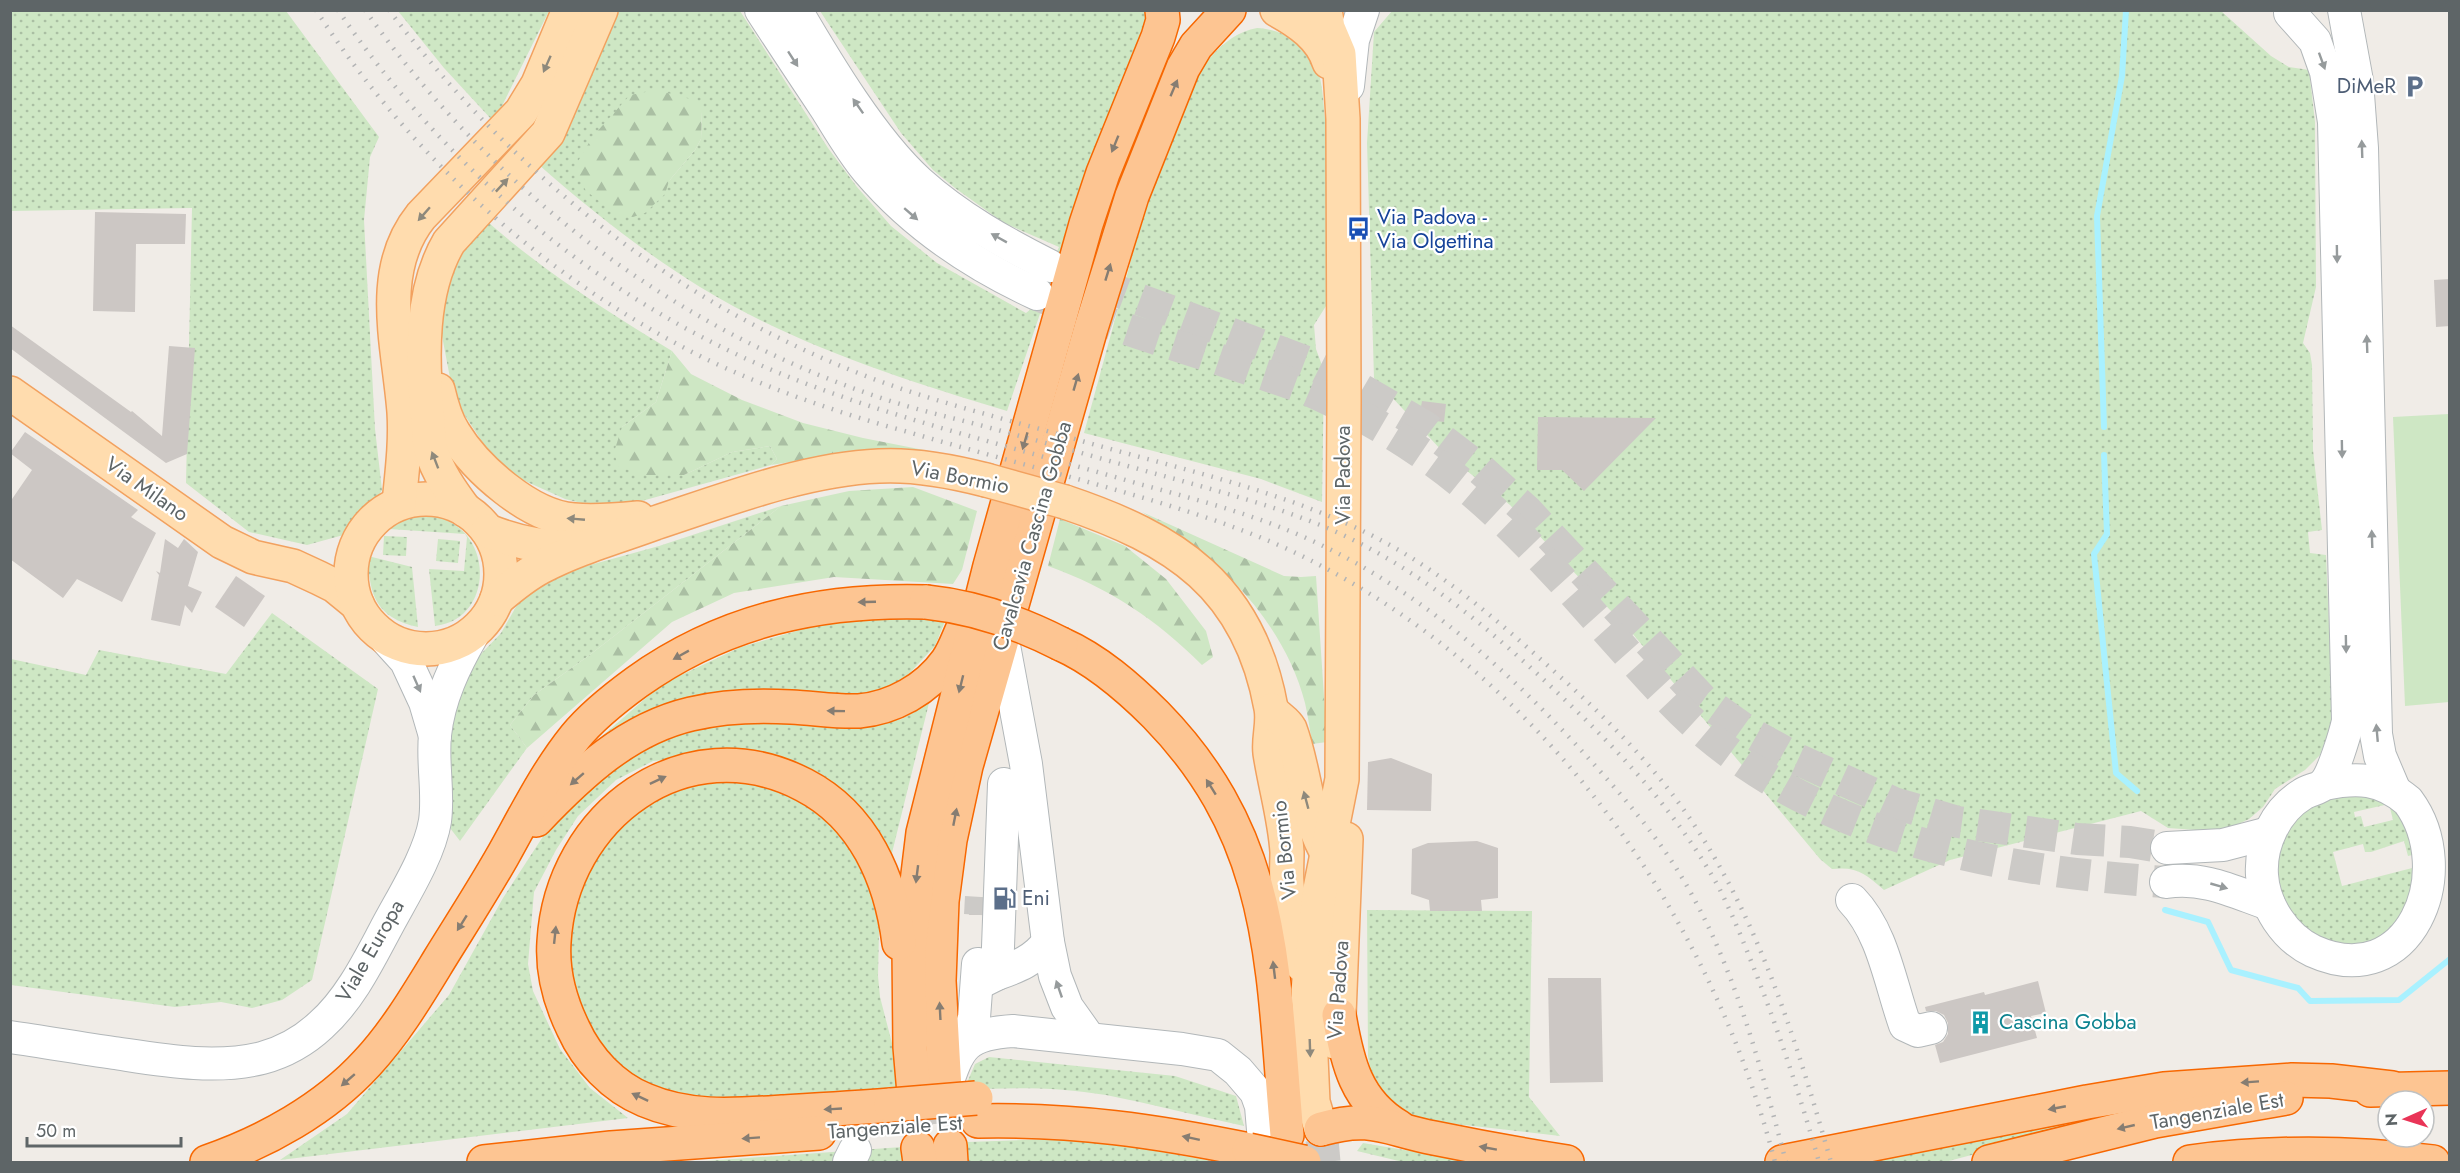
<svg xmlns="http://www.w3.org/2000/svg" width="2460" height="1173" viewBox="0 0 2460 1173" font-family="Jost,sans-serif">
<defs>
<pattern id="grass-dots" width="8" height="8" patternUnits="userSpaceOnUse" patternTransform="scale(1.5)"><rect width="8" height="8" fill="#cee7c4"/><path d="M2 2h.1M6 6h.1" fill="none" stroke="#aabfa3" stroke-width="1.8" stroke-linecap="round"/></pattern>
<pattern id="forest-firs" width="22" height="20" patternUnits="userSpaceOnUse" patternTransform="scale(1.5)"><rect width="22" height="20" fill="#cee7c4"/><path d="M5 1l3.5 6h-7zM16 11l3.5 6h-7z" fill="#aabfa3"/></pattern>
</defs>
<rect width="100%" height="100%" fill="#f0ece7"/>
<g fill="url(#grass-dots)" fill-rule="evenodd">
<polygon points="10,11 286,11 379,137 370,157 364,220 375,429 382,490 358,531 307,545 249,532 186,483 192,208 11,211"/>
<polygon points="398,11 549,11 502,106 492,120 444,68"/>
<path d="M613,11H740L828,148L857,187L891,226L937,263L1026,313L1031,309L1059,247L1004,223L955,188L933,170L901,133L820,11H1149L1148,30L1078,202L1007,411C902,379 795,345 700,287C642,251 589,209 538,164ZM702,111L701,139L695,150L669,181Z"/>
<path d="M1392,11H2221L2271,56L2289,67L2309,70L2315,122L2316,287L2303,343L2310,353L2312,365L2313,450L2322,530L2308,532L2310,553L2326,555L2333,720L2320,755L2305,770L2275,789L2263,807L2249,819L2228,829L2196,830L2168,828L2141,811L1950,860L1884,890C1866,874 1857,866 1832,869L1820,859L1632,633L1510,505L1443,452L1374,378L1367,143L1374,32Z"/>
<path d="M1257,28C1281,29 1305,43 1316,66C1323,81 1323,102 1325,119C1330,182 1327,244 1326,306L1314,325L1316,349L1324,371L1322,502L1261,479L1084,433C1098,382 1112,330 1126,279C1144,213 1178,41 1257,28Z"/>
<path d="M481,216C540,269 605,310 672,351L656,402L622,427L684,475L732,452L770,446L777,459L771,465L631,504L594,506L565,499L514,476L487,449L454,399L439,320L459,243Z"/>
<polygon points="781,506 591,654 534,695 510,725 527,748 460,841 450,828 451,720 460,687 481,654 501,633 524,593 543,578 659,546"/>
<path d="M413,515C495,509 501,619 435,626L429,569L464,571L467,537L465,534L389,529L394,523Z"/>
<polygon points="384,536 407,537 406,556 383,555"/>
<polygon points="438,539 460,541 458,563 436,561"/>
<path d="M368,556L412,567L418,627C376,618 369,595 368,556Z"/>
<polygon points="272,613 378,689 312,980 282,1000 252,1008 221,1002 175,1007 11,985 11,659 86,675 99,650 226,674"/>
<polygon points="922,615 945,621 935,646 904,679 867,698 818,698 765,689 709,695 667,705 592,745 662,684 741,647 821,624"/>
<polygon points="929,703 890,861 730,754 653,761 616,780 578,816 556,850 534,892 528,964 533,991 560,1049 590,1088 628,1118 280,1160 347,1114 449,995 503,898 570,795 628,753 699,719 858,727 902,719"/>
<polygon points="745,778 810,802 846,836 870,881 879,929 878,976 880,997 893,1047 897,1096 687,1102 610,1065 564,983 584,862 655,790"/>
<path d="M2355,792L2394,804L2421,853L2408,856L2404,841L2371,852H2365L2363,844L2333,852L2342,886L2420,866L2430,871L2393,935C2381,938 2366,945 2353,946C2347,946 2340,943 2335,942C2270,928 2256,836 2315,803C2326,797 2342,796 2355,792ZM2389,804L2393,820L2364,827L2361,816L2355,817L2354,812Z"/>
<polygon points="1367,910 1532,911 1529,1097 1560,1136 1412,1119 1392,1109 1371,1074 1368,1056"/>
<path d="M989,1057L1175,1076L1236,1096L1244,1126C1198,1116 1152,1104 1106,1095C1059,1087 1011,1087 964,1090L975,1064Z"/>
<polygon points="2064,1122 2066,1130 1945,1162 1867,1162"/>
<polygon points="1084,1138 1217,1162 969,1162 967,1142"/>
<polygon points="1363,1143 1475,1162 1403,1162 1357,1151"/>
<polygon points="902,1147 904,1162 692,1162"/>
</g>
<g fill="url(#forest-firs)">
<polygon points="656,90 694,100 702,111 701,139 695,150 669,181 665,194 645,213 633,217 619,216 586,191 574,168 593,136 630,95"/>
<polygon points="672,351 691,374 742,400 803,423 863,438 929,451 834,455 771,465 777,459 770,446 732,452 684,475 642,475 618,466 614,452 622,427 656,402"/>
<polygon points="913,487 977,511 962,570 953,584 834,577 734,593 672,622 527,748 510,725 534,695 591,654 781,506 849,491"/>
<path d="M1142,512L1284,576L1301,577L1316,576L1327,742L1312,744C1310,730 1308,716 1305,703C1289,640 1243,583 1192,545C1177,533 1158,523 1142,512Z"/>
<path d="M1060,519L1125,546L1166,579L1206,631L1213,657L1202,665C1156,619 1109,588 1048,566Z"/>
</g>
<polygon fill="#cee7c4" points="2449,414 2449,702 2405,706 2393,417"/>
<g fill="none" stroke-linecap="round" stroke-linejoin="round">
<g stroke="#a9f1ff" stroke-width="6">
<polyline points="2104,427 2097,216 2122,76 2126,10"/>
<polyline points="2104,455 2107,534 2094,554 2116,773 2137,791"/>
<polyline points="2165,910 2208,922 2231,970 2298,988 2310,1001 2399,1000 2450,959"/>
</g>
</g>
<g fill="#ccc7c4">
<polygon points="95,212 186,214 185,244 136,244 135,312 93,311"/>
<polygon points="2450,279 2450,326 2436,327 2434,280"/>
<polygon points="10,325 131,412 132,411 162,436 169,346 195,348 187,454 166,463 10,348"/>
<polygon points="1422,401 1446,404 1444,422 1419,419"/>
<polygon points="1538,417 1656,418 1584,491 1562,470 1537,470"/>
<polygon points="25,432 138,510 131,517 156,533 122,602 77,579 63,598 10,559 10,502 32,470 10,453"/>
<polygon points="165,539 178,548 184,539 198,552 188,586 202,592 192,613 185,605 180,626 151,620 159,575 156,571 160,573"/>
<polygon points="236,576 265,596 244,627 215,607"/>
<polygon points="1391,758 1432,774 1431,811 1367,810 1368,762"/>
<polygon points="1477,841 1498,848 1498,898 1481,900 1482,911 1430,911 1429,900 1411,894 1412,849 1428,843"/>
<polygon points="970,897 982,897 981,915 969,915"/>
<polygon points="1548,978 1601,978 1603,1082 1550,1083"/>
<polygon points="2038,981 2046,1013 2031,1016 2037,1038 1940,1063 1935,1045 1943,1042 1948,1034 1948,1023 1944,1015 1936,1011 1926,1011 1925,1007 1984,992 1985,995"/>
</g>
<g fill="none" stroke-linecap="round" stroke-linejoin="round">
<g stroke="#cccac7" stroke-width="32" stroke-dasharray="32 16" stroke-linecap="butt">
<polyline points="1050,266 1312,364 1354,385 1424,426 1479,468 1527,511 1702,699 1747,731 1797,759 1894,803 1958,822 2077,839 2130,842 2167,848"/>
<path d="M1038,295C1104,324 1174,344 1242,367C1267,376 1293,383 1317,394C1352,410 1388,430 1420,452C1519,519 1589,615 1671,701C1797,833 1990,871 2166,882"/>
<polyline points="980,915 981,897"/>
</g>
<polyline stroke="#cccac7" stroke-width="33" stroke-dasharray="33 16" stroke-linecap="butt" points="1322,1140 1324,1162"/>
<g stroke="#cccac7" stroke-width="33" stroke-dasharray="33 16" stroke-linecap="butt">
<polyline points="945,1090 950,1146"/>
<polyline points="914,1093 918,1148"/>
</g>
<defs>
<g id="minor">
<path d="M761,10C783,44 805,77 827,110C840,131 852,152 868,171C913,224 974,265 1037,294"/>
<path d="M796,10C828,65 873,140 919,182C958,217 1004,243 1050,266"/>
<polyline points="2344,10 2357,81 2362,148 2376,734 2380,756 2394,789"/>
<path d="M2290,13L2315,41L2326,72L2334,122L2348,721C2345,734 2333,775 2324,784C2319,789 2309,790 2303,794C2276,810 2260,844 2262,875C2264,906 2285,938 2313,951C2410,995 2460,871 2408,801C2381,778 2358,777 2324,784"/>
<polyline points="1348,86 1353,40 1363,10"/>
<polyline points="386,639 406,661 425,702 435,736"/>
<polyline points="1003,640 1026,764 1048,942 1055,976 1067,1007 1089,1038"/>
<polyline points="2167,848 2223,845 2269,833"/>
<path d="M2166,882C2204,876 2234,892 2269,904"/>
<path d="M1852,900C1883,932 1890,983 1905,1025L1918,1031L1931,1028"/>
<path d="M997,974C1017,967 1035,960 1048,942"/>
<polyline points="977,984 997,974 1004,784"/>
<path d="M10,1037C45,1042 79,1048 114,1053C161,1060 214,1070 262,1058C284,1052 305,1040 321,1025C349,1000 367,964 384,932C401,899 429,857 435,821C439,792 432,763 435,735C439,698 455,665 473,634"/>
<polyline points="965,1045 974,1018 978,964"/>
<path d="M945,1090C959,1047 964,1034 1013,1031L1182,1049L1218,1055L1238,1071L1256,1092L1261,1106L1263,1130"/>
<polyline points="849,1162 855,1150"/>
</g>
<g id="major">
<path d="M1277,10C1299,22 1321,37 1329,62"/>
<path d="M438,390C441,403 446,421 454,433C476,469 530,517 574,520C595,522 617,520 638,518"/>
<polyline points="10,393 222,542 253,557 293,566 319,578 335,586 357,604"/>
<circle cx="426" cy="574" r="75"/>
<path d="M1065,502C1175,539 1249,586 1271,708C1274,724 1268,738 1270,753C1275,786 1285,819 1287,852C1287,863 1286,874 1287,884C1289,911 1294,939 1302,965"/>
<path d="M399,503C402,473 406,442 404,412C399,346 376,272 421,216L521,112L538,84L569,10"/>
<path d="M465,510C451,491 438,473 431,450C428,439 429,425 427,413C422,358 420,291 449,242L548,133L601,10"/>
<path d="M488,531C518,543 546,549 578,547"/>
<path d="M497,599C511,587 524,576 541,567C577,548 617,537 655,523C725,500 805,469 879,466C915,464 951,471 986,480"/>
<path d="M1272,710C1277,718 1285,720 1290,729C1306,772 1305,818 1330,858"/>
<polyline points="1335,1042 1339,1015 1346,839"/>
<polyline points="1321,1129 1313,1102 1308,990 1320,889 1342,779 1344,402 1343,119 1339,54 1328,28 1325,10"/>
</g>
<g id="highway">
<path d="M1061,644C1097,660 1128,687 1156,715C1279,841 1272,972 1287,1135"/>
<path d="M536,820C580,774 627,729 691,714C724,706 757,705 791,707C814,708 836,712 859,711C893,708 927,689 947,661C954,651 958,639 963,628"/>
<path d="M1339,1015C1347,1062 1356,1102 1399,1127"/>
<polyline points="945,1090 939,981 942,901 950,840 966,766 1091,328 1132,196 1183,68 1196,46 1229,10"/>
<polyline points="2370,1090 2450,1088"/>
<polyline points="914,1093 910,1047 909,948 923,833 990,566 1086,224 1103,173 1158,37 1163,20 1162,10"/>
<path d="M891,1105C855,1108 818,1110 782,1112C735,1115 689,1119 645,1100C613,1087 587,1059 573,1028C560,1001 552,972 554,942C561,816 685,723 804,785C864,816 891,879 899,943"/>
<path d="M978,1121C1073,1119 1156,1131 1249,1150"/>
<path d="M1321,1129C1373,1114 1386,1129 1434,1138C1478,1147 1522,1155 1567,1162"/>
<polyline points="950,1146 951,1162"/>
<polyline points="918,1148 920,1162"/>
<path d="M207,1162C265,1142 325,1109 367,1063C395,1033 417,996 439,960C460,926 482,892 502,857C525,816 546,773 575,737C592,716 615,698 637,682C724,620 820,599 926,602"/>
<polyline points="484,1162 611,1148 819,1133"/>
<polyline points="1782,1162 2087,1102 2164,1089 2292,1080 2331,1081 2392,1088"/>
<polyline points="1989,1162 2155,1121 2286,1098"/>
<path d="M2190,1162C2271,1151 2352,1152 2433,1162"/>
</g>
</defs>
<use href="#minor" stroke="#b2b7b9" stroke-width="34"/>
<use href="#major" stroke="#f2a15f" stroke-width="36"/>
<use href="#highway" stroke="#f76701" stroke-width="36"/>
<use href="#minor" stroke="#fff" stroke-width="32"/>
<use href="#major" stroke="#ffdcae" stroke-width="33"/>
<use href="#highway" stroke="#fdc592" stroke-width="33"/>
<g stroke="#b3b4b5" stroke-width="4.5" stroke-dasharray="1.5 8" stroke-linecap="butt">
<path d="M316,10C412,159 547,280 706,359C771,390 839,413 908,432C987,455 1066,475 1144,498C1191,512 1238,527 1283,547C1531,661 1707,902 1775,1162"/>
<path d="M338,10C440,161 585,286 751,361C814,389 879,410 945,429C1011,448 1077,466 1143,485C1202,501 1263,517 1319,544C1427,595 1520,681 1599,770C1634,809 1667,849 1692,895C1738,978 1762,1072 1786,1162"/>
<path d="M365,10C497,197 690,342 910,407C942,416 974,423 1005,432C1062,447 1119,464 1175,479C1232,495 1289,510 1343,535C1426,574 1497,635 1563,698C1623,755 1677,813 1718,886C1733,915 1745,946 1757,976C1781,1038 1801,1099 1819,1162"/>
<path d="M389,10C513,175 678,305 871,378C935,402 1002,418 1068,437C1170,467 1277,488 1373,536C1434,567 1488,612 1538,657C1579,693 1621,732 1656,774C1749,884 1792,1027 1831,1162"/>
</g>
<defs>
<polyline id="major-bridge" points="986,480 1065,502"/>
<g id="highway-bridge">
<path d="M926,602C974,607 1018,622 1061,644"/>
<polyline points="891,1105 976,1098"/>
<polyline points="1249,1150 1304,1162"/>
</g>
</defs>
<use href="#major-bridge" stroke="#f2a15f" stroke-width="36" stroke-linecap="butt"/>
<use href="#highway-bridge" stroke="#f76701" stroke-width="36" stroke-linecap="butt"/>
<use href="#major-bridge" stroke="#ffdcae" stroke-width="33"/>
<use href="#highway-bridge" stroke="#fdc592" stroke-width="33"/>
</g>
<defs><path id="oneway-solid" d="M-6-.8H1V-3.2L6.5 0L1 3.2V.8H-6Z" transform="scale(1.5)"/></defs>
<g fill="#969b9c">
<use href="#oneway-solid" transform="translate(793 59) rotate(57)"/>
<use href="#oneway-solid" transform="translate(2322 61) rotate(70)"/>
<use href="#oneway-solid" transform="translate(858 106) rotate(-125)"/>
<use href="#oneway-solid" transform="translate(2362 149) rotate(-92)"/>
<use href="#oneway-solid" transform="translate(911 214) rotate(41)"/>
<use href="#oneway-solid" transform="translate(999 238) rotate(-151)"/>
<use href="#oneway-solid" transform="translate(2337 254) rotate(89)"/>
<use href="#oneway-solid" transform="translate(2367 344) rotate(-92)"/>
<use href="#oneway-solid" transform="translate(2342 449) rotate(89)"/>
<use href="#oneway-solid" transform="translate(2372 539) rotate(-92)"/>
<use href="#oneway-solid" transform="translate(2346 644) rotate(89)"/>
<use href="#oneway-solid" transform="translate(417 684) rotate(66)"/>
<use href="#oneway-solid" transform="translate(2377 733) rotate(-95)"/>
<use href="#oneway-solid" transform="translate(2219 886) rotate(16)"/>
<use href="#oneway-solid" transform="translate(1059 989) rotate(-109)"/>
</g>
<g fill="#8e897c">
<use href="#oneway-solid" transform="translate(547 64) rotate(114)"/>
<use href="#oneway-solid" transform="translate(502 185) rotate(-47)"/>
<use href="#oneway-solid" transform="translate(424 214) rotate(131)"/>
<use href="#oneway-solid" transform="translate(435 460) rotate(-111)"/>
<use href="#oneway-solid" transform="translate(576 519) rotate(-175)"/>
<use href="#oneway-solid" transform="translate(1306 800) rotate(-105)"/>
<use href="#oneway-solid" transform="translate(1310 1048) rotate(88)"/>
</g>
<g fill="#867d72">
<use href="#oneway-solid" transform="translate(1174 88) rotate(-67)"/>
<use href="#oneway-solid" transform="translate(1115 144) rotate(112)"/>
<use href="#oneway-solid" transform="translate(1108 272) rotate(-73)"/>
<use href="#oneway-solid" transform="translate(1076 382) rotate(-74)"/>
<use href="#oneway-solid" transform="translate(1025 441) rotate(106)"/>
<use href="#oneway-solid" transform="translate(867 602) rotate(178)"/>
<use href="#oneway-solid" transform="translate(681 655) rotate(151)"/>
<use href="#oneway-solid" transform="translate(961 684) rotate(104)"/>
<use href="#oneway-solid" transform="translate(836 711) rotate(-179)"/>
<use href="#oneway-solid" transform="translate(577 779) rotate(139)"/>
<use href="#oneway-solid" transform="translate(658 780) rotate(-25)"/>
<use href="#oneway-solid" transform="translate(1211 787) rotate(-122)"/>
<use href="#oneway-solid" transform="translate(955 817) rotate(-79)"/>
<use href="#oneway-solid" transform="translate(917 874) rotate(97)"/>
<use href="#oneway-solid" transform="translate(462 923) rotate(122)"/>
<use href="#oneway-solid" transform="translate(555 935) rotate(-84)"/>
<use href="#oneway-solid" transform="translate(1274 970) rotate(-97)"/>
<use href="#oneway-solid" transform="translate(940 1011) rotate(-93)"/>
<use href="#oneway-solid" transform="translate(348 1080) rotate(139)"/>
<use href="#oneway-solid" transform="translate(2250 1082) rotate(176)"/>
<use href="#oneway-solid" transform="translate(640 1097) rotate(-155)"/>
<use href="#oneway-solid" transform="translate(2057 1108) rotate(169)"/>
<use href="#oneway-solid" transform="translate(833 1109) rotate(177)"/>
<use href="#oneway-solid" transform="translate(2126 1127) rotate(167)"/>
<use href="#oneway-solid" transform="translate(751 1138) rotate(176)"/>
<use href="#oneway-solid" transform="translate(1191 1138) rotate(-168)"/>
<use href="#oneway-solid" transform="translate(1488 1148) rotate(-170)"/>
</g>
<defs>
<symbol id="parking-bare" viewBox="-9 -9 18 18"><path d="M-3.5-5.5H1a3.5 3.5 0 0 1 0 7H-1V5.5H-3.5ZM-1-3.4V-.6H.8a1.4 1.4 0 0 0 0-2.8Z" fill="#5c6f8a" stroke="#fff" stroke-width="2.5" paint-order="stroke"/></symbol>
<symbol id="bus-bare" viewBox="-9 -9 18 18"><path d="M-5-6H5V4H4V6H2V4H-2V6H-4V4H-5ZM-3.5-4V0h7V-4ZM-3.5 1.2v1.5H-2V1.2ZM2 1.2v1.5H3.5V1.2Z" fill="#1a4fb4" stroke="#fff" stroke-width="2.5" paint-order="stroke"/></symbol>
<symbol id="fuel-bare" viewBox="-9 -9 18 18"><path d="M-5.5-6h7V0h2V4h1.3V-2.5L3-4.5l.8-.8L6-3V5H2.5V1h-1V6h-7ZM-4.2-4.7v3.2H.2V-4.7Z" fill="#5c6f8a" stroke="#fff" stroke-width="2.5" paint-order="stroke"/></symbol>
<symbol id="building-bare" viewBox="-9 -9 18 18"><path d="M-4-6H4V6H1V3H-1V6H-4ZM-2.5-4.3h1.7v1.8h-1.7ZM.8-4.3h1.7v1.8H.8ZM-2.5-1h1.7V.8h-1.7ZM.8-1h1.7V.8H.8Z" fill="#0f9aa8" stroke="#fff" stroke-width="2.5" paint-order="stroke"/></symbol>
</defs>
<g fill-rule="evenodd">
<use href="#parking-bare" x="2398" y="70" width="33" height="33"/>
<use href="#bus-bare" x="1342" y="212" width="33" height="33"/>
<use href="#fuel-bare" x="988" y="882" width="33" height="33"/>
<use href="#building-bare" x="1964" y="1006" width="33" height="33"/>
</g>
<g text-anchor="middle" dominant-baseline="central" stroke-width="4.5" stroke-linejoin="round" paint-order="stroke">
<g font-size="21" fill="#4e5e75" stroke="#fff" text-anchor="end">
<text x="2396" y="86">DiMeR</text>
<text x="1022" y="898" text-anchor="start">Eni</text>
</g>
<g font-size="21" fill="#164399" stroke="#fff" text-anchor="start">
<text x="1377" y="217">Via Padova -<tspan x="1377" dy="24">Via Olgettina</tspan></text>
</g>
<g font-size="21" fill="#5e6567" stroke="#fff">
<text transform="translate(1343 475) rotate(-90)">Via Padova</text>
<text transform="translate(960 477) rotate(11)">Via Bormio</text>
<text transform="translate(147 489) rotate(35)">Via Milano</text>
<text transform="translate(1032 536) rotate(-74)">Cavalcavia Cascina Gobba</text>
<text transform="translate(1284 850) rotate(-96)">Via Bormio</text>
<text transform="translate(370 951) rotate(-60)">Viale Europa</text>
<text transform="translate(1338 990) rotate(-86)">Via Padova</text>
<text transform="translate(2217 1111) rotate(-10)">Tangenziale Est</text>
<text transform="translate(895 1127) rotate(-4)">Tangenziale Est</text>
</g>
<g font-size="21" fill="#0d838f" stroke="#fff" text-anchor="start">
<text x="1999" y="1022">Cascina Gobba</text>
</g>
</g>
<rect width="2460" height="1173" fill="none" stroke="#5e6567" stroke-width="24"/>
<g transform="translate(2406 1119) rotate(267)"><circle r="28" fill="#ffffff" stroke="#bfc1c2" stroke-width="1.5"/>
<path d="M0-4.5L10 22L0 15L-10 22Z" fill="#e93457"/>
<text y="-9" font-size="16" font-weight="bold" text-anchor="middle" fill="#5e6567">N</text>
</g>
<path d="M27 1137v9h154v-9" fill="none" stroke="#5e6567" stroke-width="3"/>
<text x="36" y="1137" font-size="18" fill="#5e6567" stroke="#ffffff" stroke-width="4.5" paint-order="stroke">50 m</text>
</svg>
